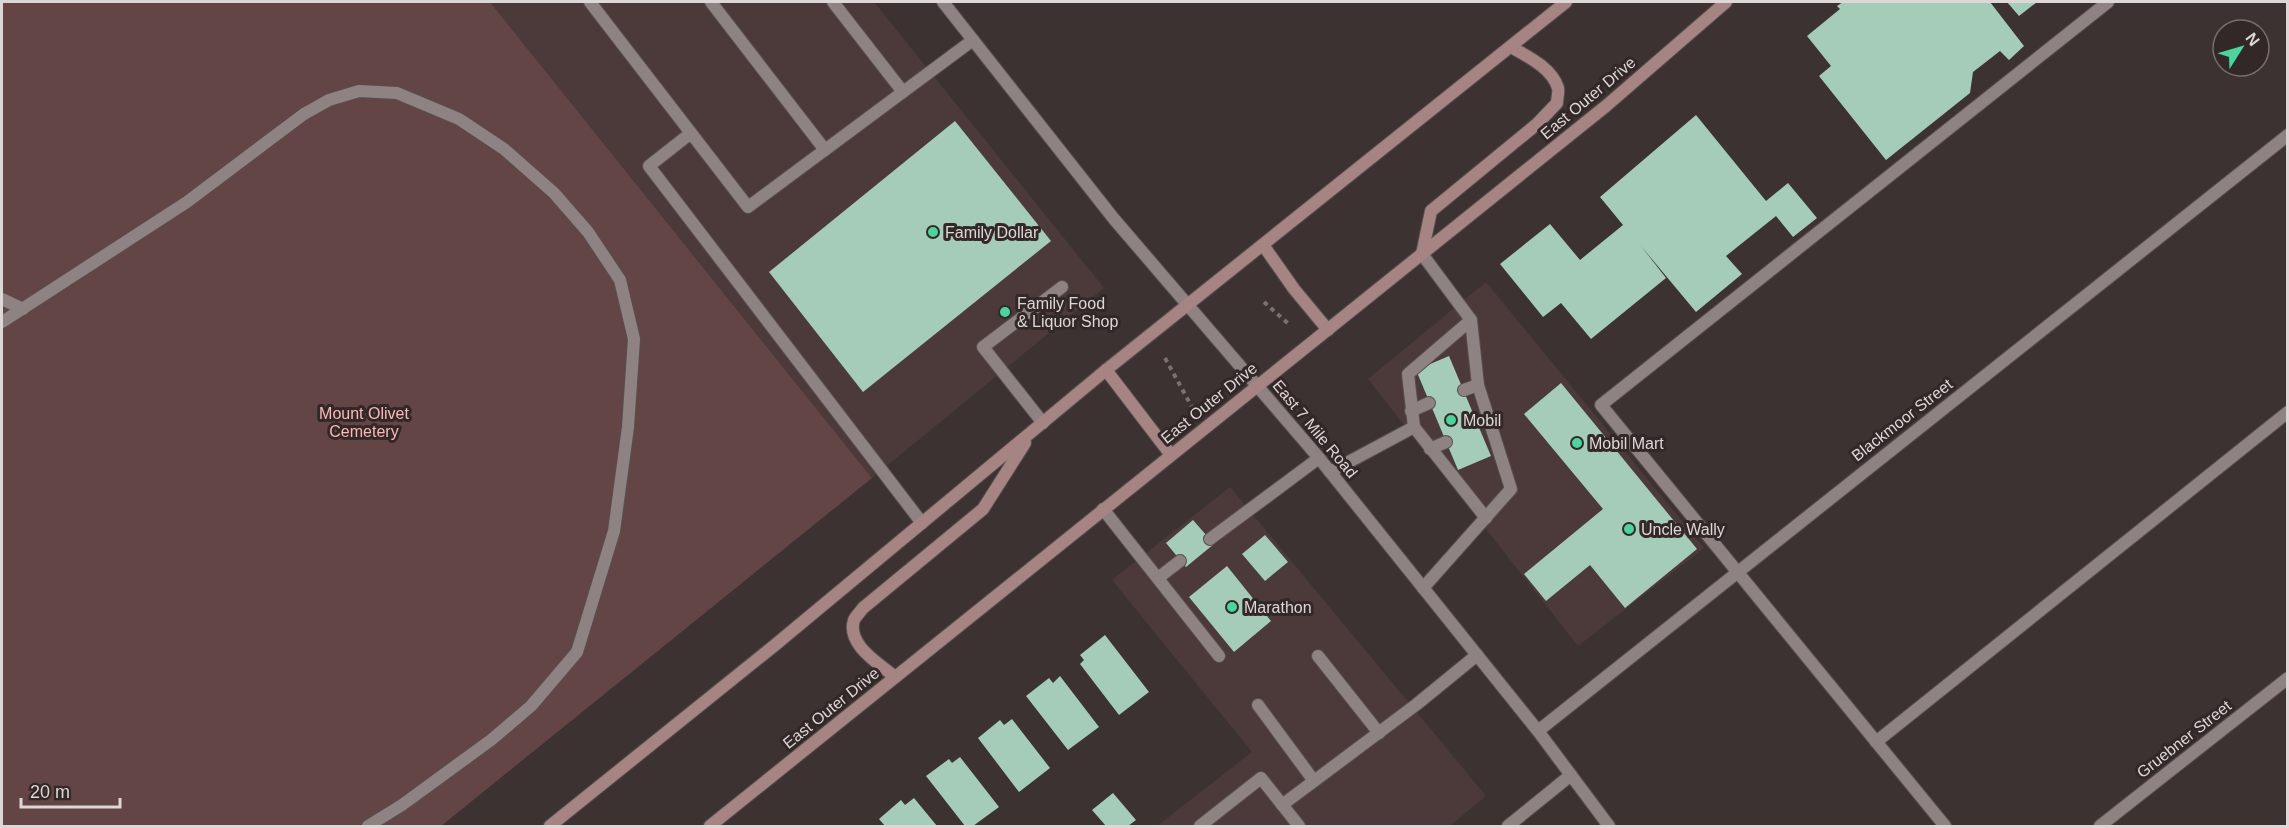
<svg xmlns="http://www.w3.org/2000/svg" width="2289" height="828" viewBox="0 0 2289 828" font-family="Helvetica,sans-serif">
<rect width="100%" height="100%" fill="#3d3232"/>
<g fill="#4c3a3a">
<polygon points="490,2 874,2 1104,288 872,478"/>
<polygon points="1486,282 1704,548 1578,646 1368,379"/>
<polygon points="1230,487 1486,796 1450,826 1157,826 1252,752 1112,580"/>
</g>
<polygon fill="#634545" points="2,2 490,2 872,478 441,826 2,826"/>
<g fill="#a5ccb8">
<polygon points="1843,2 1990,2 2024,46 2009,60 2000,51 1973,72 1970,93 1886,160 1819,76 1831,66 1807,36 1840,9 1837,6"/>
<polygon points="2007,2 2037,2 2019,16"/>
<polygon points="1696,115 1766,201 1788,183 1817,218 1793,237 1776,216 1726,256 1742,274 1696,312 1641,246 1666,278 1591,339 1561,303 1543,317 1500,264 1550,224 1580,260 1623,225 1600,197"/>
<polygon points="955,121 1051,241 863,392 769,272"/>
<polygon points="1449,356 1491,456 1458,470 1416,370"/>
<polygon points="1561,383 1697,549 1625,608 1590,565 1546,601 1524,574 1603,509 1524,414"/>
<polygon points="1193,520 1214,544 1186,567 1166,543"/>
<polygon points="1265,535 1288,562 1265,581 1242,554"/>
<polygon points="1227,566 1271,621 1234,652 1189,597"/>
<polygon points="1105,635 1149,692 1119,715 1080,664 1084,660 1080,655"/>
<polygon points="1060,676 1099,727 1068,750 1026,696 1049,678 1053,683"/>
<polygon points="1012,719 1050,768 1019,792 978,738 1000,720 1004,725"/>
<polygon points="960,757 999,807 973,826 965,826 926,776 949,759 952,763"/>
<polygon points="1113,793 1136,820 1128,826 1106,826 1092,810"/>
<polygon points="914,798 937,826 885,826 879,819 901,800 905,805"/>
</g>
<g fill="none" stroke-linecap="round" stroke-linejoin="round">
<defs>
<g id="service">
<polyline points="590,2 748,207 973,40"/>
<polyline points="711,2 825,150"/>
<polyline points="833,2 903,92"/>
<polyline points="691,133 649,166 922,523"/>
<polyline points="1422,254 1471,320 1478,385 1511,489 1423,588"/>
<polyline points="2,299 23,309"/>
<polyline points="2,322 187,202 304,114 329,100 359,91 397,93 459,119 504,149 554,193 588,232 620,280 634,339 628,427 614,531 577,652 531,706 491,740 402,805 368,826"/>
<polyline points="1464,390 1478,385"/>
<polyline points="1411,411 1429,403"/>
<polyline points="1043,423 983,347 1062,287"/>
<polyline points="1414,427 1486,518"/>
<polyline points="1430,449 1446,442"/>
<polyline points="1330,472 1414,427 1408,374 1471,320"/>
<polyline points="1103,509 1219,656"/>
<polyline points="1210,539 1319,458"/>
<polyline points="1158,578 1180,561"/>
<polyline points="1318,656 1379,733"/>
<polyline points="1258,705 1314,781"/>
<polyline points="1876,742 2288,412"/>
<polyline points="1282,805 1417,704 1477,655"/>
<polyline points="1200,826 1261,778 1299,826"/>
<polyline points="1945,826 1601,405 2108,2"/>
</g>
<g id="minor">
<polyline points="1538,731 2288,135"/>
<polyline points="1508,826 1571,775"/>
<polyline points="2100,826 2288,678"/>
</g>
<polyline id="tertiary" points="943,2 1114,219 1319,458 1538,731 1609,826"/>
<g id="secondary">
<polyline points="1263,245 1294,289 1328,330"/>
<path d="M1422,254L1431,211L1537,124L1557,103C1557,99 1559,92 1558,88C1552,68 1527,56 1511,47"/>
<polyline points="1106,370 1171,455"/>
<path d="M895,677C880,664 846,645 854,620C856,616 861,611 863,608L983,509L1025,443"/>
<polyline points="550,826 775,645 1106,370 1566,2"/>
<polyline points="710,826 1606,106 1726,2"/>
</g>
</defs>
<use href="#service" stroke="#584f4f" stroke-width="14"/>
<use href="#minor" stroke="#584f4f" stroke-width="14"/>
<use href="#tertiary" stroke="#584f4f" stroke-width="14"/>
<use href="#secondary" stroke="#584f4f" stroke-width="14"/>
<g stroke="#7b7171" stroke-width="4" stroke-dasharray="4.5 4.5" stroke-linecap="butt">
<polyline points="1264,302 1291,326"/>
<polyline points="1165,358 1192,407"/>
</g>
<use href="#service" stroke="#8f8282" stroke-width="12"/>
<use href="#minor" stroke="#8f8282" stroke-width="12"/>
<use href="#tertiary" stroke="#8f8282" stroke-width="12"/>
<use href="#secondary" stroke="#a68484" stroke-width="12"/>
</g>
<g fill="#4bd49b" stroke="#332828" stroke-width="2">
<circle cx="933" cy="232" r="6"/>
<circle cx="1005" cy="312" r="6"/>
<circle cx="1451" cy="420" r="6"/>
<circle cx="1577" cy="443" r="6"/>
<circle cx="1629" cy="529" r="6"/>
<circle cx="1232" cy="607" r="6"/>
</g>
<g text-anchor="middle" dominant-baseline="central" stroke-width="6" stroke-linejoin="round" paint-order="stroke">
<g font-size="16" fill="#ded7d7" stroke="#332828">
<text transform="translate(1588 98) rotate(-40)">East Outer Drive</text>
<text transform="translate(1209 403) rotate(-39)">East Outer Drive</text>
<text transform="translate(1902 420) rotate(-38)">Blackmoor Street</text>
<text transform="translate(1315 429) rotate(50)">East 7 Mile Road</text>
<text transform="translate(831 708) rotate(-39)">East Outer Drive</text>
<text transform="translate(2184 739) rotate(-38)">Gruebner Street</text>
</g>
<g font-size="16" fill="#ded7d7" stroke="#332828" text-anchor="start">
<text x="945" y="232">Family Dollar</text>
<text x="1017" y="303">Family Food<tspan x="1017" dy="18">&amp; Liquor Shop</tspan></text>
<text x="1463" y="420">Mobil</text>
<text x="1589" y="443">Mobil Mart</text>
<text x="1641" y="529">Uncle Wally</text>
<text x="1244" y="607">Marathon</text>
</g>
<g font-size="16" fill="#fdb8b7" stroke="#332828">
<text x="364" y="413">Mount Olivet<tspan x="364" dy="18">Cemetery</tspan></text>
</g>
</g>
<rect width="2289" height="828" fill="none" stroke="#ded7d7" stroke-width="6"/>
<g transform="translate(2241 48) rotate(53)"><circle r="28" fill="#332828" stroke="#776e6e" stroke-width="1.5"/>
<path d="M0-4.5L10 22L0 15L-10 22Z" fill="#4bd49b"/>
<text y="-9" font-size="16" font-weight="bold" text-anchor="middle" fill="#ded7d7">N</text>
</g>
<path d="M21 798v9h99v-9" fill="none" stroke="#ded7d7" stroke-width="3"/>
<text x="30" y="798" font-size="18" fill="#ded7d7" stroke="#332828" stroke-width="4.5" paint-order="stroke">20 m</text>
</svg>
